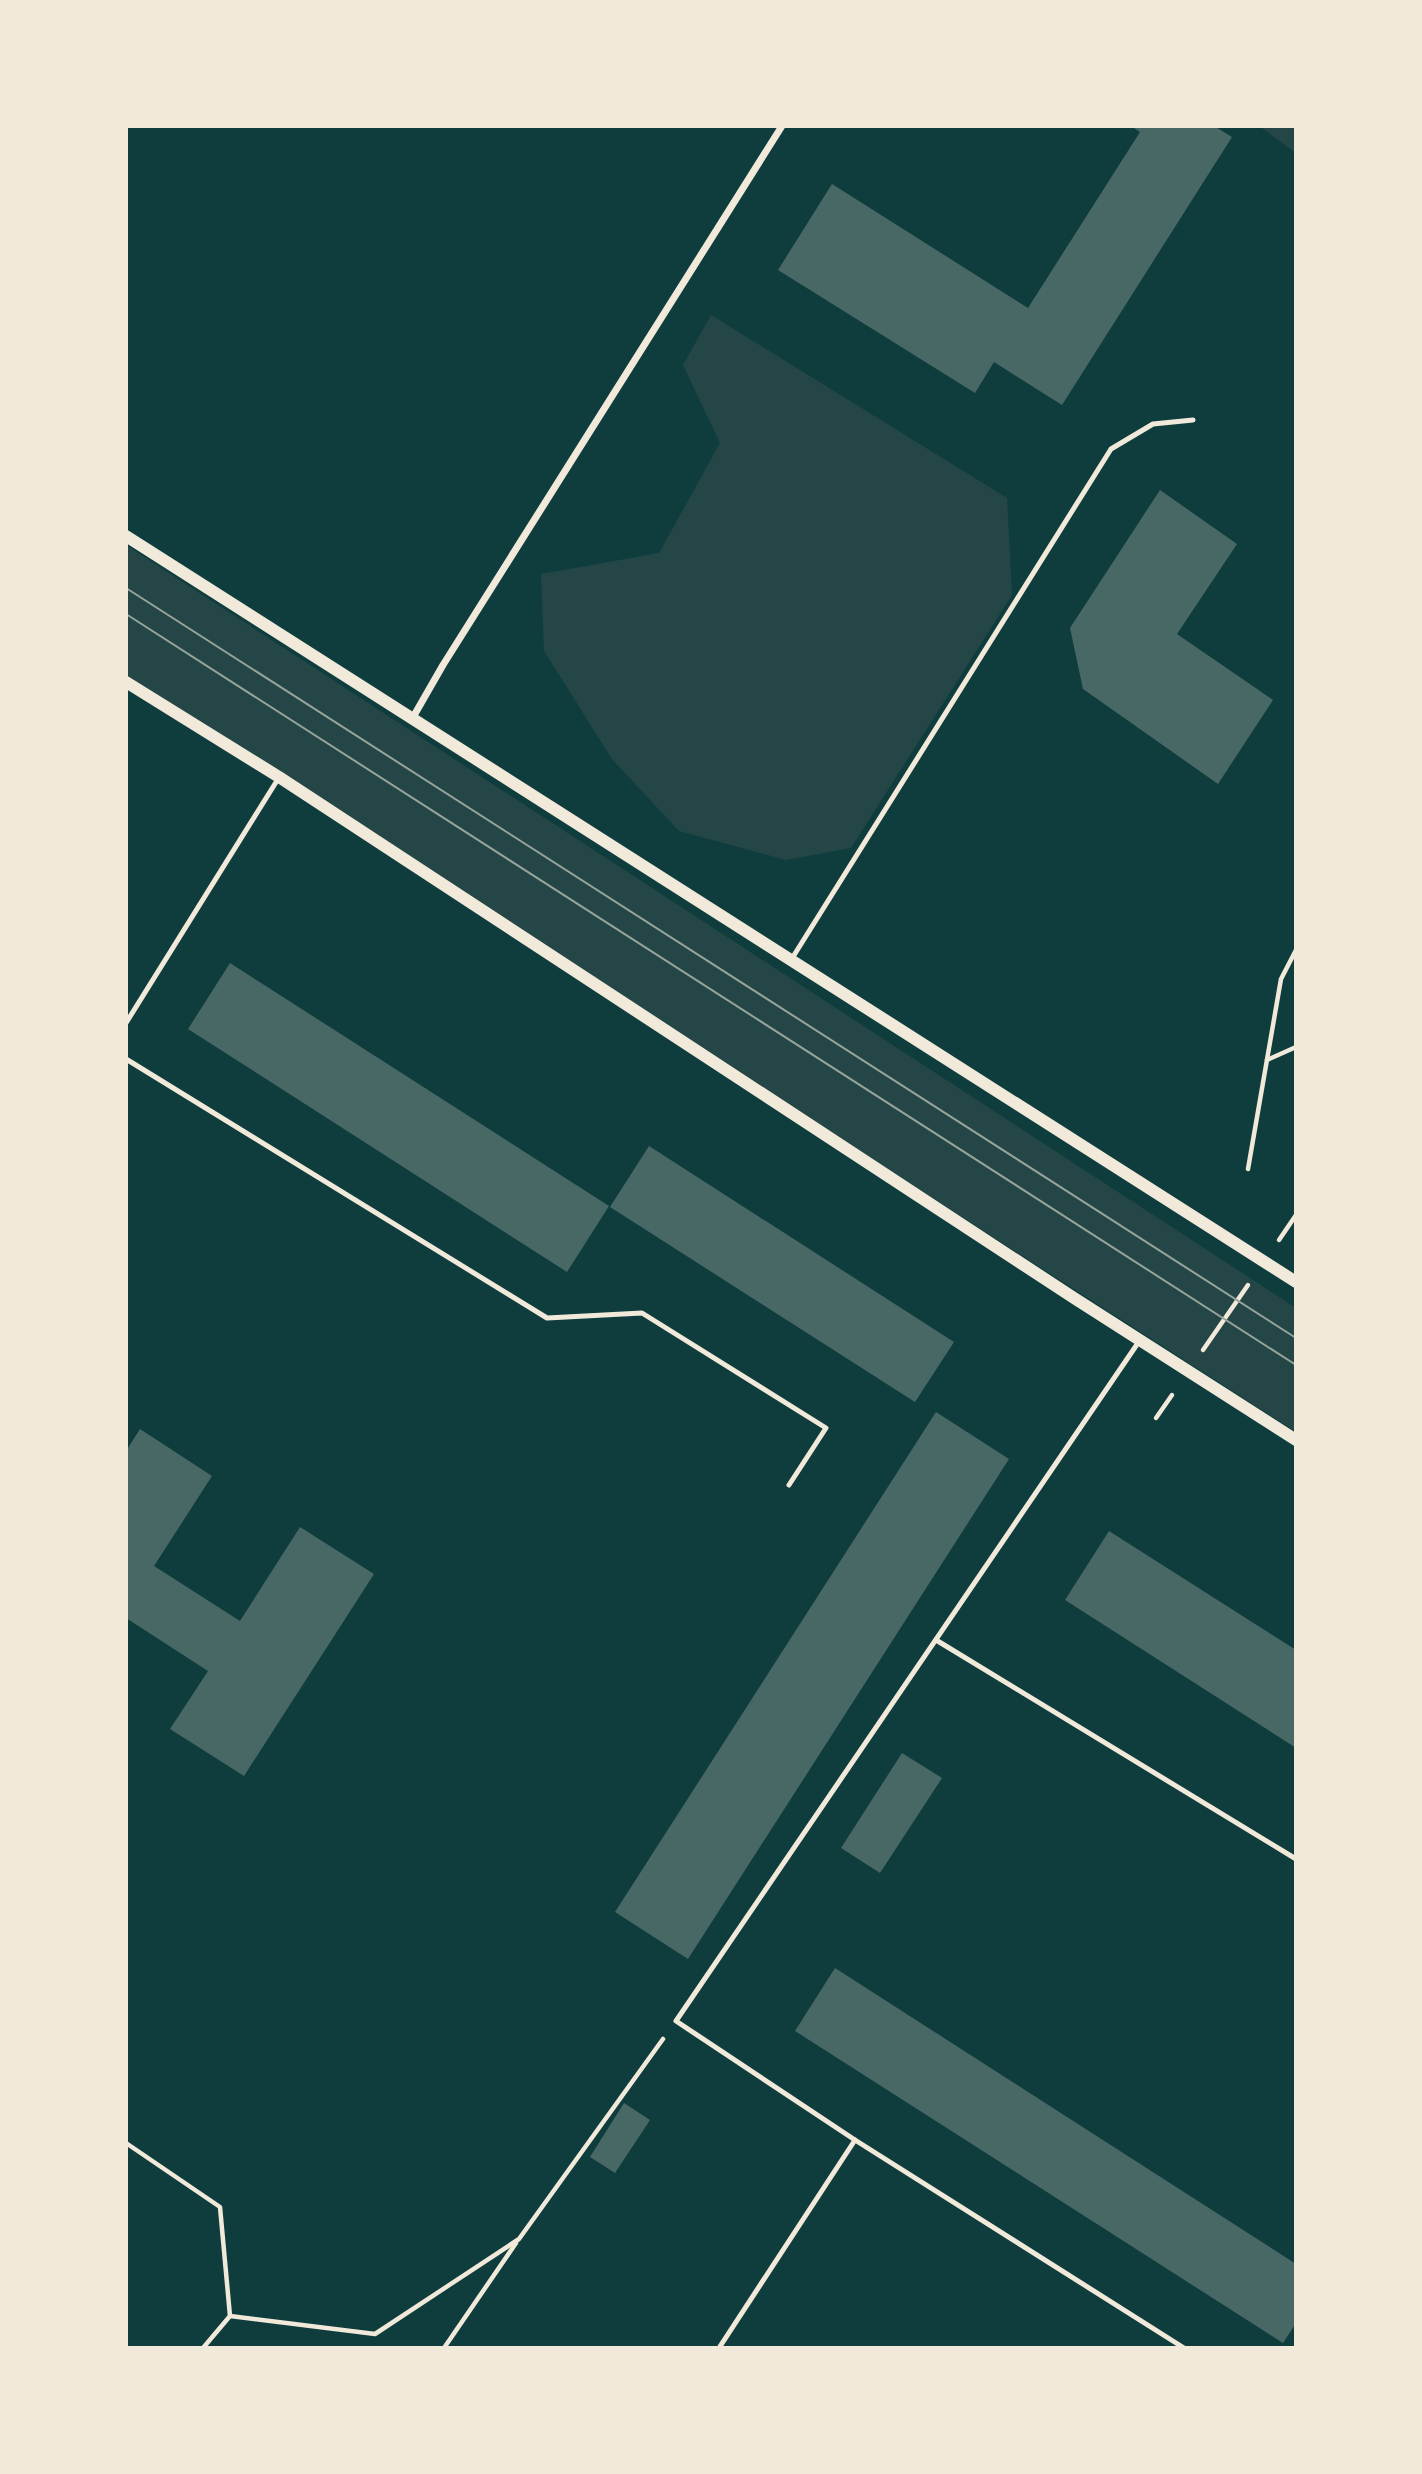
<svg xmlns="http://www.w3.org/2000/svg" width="1422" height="2474" viewBox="0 0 1422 2474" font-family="'Golos Text',sans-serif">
<rect width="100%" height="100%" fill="#0f3d3e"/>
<g fill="#244646">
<polygon points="1259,126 1296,126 1296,153"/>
<polygon points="711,315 1007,498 1012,595 851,848 786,860 679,831 612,759 544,651 541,574 659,553 720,443 683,365"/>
<polygon points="126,545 1296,1308 1296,1432 126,679"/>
</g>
<g fill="#486865">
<polygon points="1131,126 1214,126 1232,137 1062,405 994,362 975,393 778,270 832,184 1028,308 1140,132"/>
<polygon points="1160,490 1237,544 1177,634 1273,700 1218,784 1083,689 1070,628"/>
<polygon points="230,963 609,1206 567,1272 188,1029"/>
<polygon points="649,1146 954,1342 915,1402 610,1207"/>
<polygon points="936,1412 1009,1459 688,1959 615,1912"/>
<polygon points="140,1429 212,1476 154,1566 240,1621 300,1527 374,1574 244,1776 170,1729 208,1671 126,1618 126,1451"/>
<polygon points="1109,1531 1296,1650 1296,1748 1065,1600"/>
<polygon points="902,1753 942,1778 880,1873 841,1848"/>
<polygon points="835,1968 1296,2264 1296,2323 1283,2343 795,2031"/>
<polygon points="624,2103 650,2120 615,2173 590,2157"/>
</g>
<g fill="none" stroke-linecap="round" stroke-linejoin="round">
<g stroke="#f1e9da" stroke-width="4.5">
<polyline points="1267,1060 1296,1047"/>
<polyline points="1248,1169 1281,979 1296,950"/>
<polyline points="1279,1240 1296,1215"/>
<polyline points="1203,1350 1248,1285"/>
<polyline points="1156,1418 1172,1395"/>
<polyline points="126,2143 220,2207 230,2316 203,2348"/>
<polyline points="230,2316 375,2334 519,2239 663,2039"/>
<polyline points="444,2348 516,2243"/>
</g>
<g stroke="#f1e9da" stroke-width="5">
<polyline points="791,960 1111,449 1153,424 1193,420"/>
<polyline points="126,1023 278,779"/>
<polyline points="126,1059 547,1318 642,1313 826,1428 789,1485"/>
<polyline points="1140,1340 676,2021 855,2140 1184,2348"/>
<polyline points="936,1640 1296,1859"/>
<polyline points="719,2348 855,2140"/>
</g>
<polyline stroke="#f1e9da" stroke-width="7" points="412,719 443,665 782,126"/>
<g stroke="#f1e9da" stroke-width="12">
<polyline points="126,536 1296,1282"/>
<polyline points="126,682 279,777 1074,1298 1296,1440"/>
</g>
<g stroke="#97a49c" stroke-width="2">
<polyline points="126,588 1296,1338"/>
<polyline points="126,614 1296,1365"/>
</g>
</g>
<rect width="1422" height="2474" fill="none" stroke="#f1e9da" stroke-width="256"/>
</svg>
